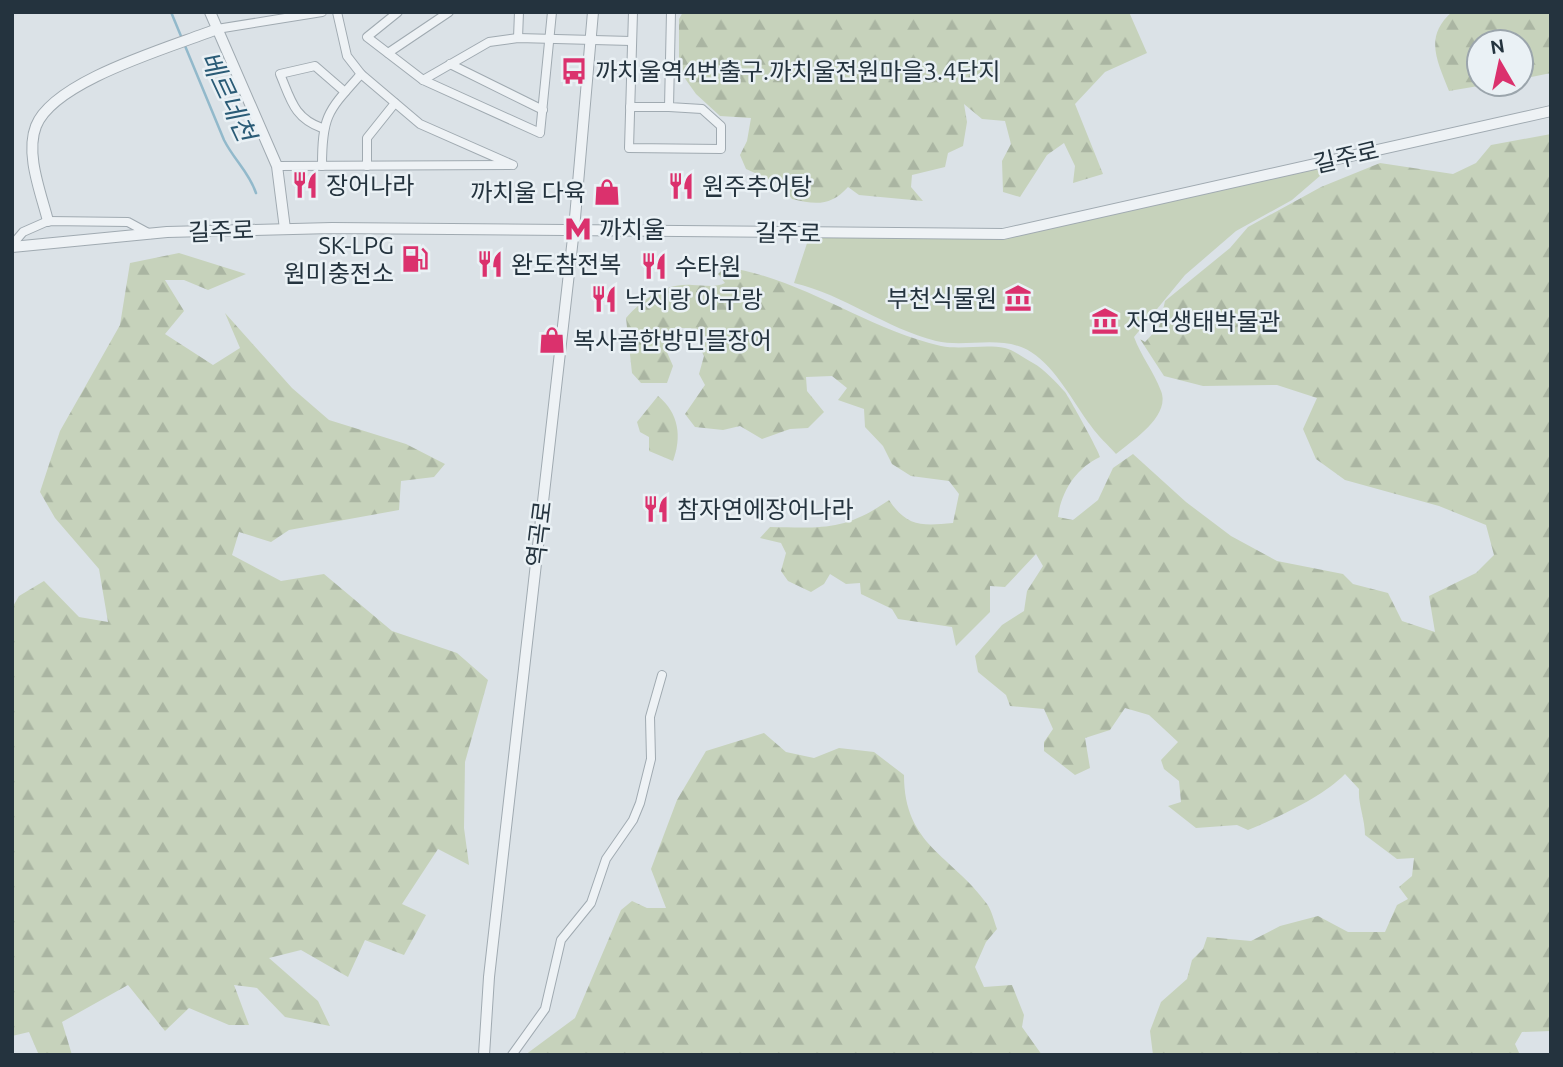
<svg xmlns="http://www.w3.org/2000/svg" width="1563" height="1067" viewBox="0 0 1563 1067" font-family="Ubuntu,'Noto Sans KR',sans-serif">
<defs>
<pattern id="forest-firs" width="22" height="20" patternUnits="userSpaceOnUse" patternTransform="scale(1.75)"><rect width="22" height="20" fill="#c6d2bb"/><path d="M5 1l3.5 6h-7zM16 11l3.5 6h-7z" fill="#aab5a2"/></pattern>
</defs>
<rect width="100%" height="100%" fill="#dbe2e7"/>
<path fill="#c6d2bb" d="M1317,164L1321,175L1292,200L1236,231L1185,275L1134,337C1141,356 1154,372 1161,391C1171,416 1132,441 1116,454C1108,445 1098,436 1091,426C1073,402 1057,369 1031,352C1003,334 966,348 936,341C885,328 845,295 794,283L810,234H1003Z"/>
<g fill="url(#forest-firs)">
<path d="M683,12H1129L1147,53L1105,72L1075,104L1103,174L1073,183L1075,166L1064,143L1047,155L1020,197L1003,192L1002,161L1011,144L1005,121L982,119L964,104L967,122L963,146L948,153L945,167L912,175L911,187L923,201L859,195L848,187C831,206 816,205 792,199L782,185L746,169L740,155L747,141L751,118L720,116L696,94L679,70V19Z"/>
<path d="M1452,12H1551V73L1521,79V42H1479V84H1490L1449,91C1438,62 1423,37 1452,12Z"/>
<path d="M1551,134V1031L1522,1032L1515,1044L1520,1055H1153L1150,1031L1161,1002L1187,979L1192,960L1203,949L1207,937L1251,941L1280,926L1318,916L1348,932H1385L1397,905L1408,899L1399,887L1412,876L1414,858L1397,859L1365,835C1365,818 1358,805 1359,789L1345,774C1324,796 1277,818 1248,830L1237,825L1196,828L1168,806L1181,802L1179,781L1164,769L1161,760L1178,742L1149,715L1125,708L1110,730L1085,738L1090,768L1075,775L1044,751V742L1053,729L1044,709L1010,706L1006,695L978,672L975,656L1002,625L1024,611L1027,591L1043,566L1036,554L1005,587L990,586V612L956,646L952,627L898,619L892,609L861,594L860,583L846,584L830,574L824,584L811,592L788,581L781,571L786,553L781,543L760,538L770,527C822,528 845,531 889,500C907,527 922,526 953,523L959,494L949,481L911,476L892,464L883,446L865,427L864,409L838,400L847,388L832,376L806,377L807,391L824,412L808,428L790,429L762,439L740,426L723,430L695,427L685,414L705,385L699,374L704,356L691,328H673L666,350L673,366L667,383H641L632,373L626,318C644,298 665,283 692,285C703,285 715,288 725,283L718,274L725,267C802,278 866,329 941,346C962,350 984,344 1005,348C1014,350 1025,359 1033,363C1044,369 1057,383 1065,392C1070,399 1100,453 1100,457C1076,468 1061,492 1058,517L1073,520L1098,500L1113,468L1133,454L1186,502L1231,536L1277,561L1343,574L1353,584L1388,593L1402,621L1435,632L1429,596L1476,573L1494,555L1486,525L1439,506L1345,480L1316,459L1303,429L1317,398L1277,385L1203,386L1164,376L1140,339L1145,342L1159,327L1165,301L1230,248L1248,227L1321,187L1380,163L1453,174L1476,163L1491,145Z"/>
<polygon points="179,253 246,274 208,290 184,280 165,280 184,311 165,334 213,365 240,348 225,313 292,388 329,420 406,444 445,464 434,477 401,481 399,510 289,530 271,542 239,532 232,555 281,581 324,574 392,631 457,653 488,680 465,762 464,828 469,865 438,849 402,904 426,915 404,955 365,940 348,977 301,950 269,958 318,1001 330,1026 285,1017 257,988 234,985 249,1025 229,1025 189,1008 165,1031 128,985 62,1022 72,1055 38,1053 29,1032 12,1036 12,608 19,596 44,581 79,617 108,622 99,569 55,518 40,492 60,431 120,325 130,263"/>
<path d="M658,396C679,413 682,437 673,461L649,451V437L640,432L637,422Z"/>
<path d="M764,733L786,752L814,758L839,748L874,752L904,775C904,846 952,855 987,904C992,911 994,921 997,929L986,942L975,967L984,987L1012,985L1024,1015L1022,1027L1042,1055H525L575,1018L621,910L632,901L647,908H666L651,869L677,800L706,751Z"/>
</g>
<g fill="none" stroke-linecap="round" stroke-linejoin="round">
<path stroke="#92b9cb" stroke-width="2.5" d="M171,12L224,140C234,160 249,172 256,193"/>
<defs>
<g id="minor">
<polyline points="337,12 347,56 361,74 420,124 513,165"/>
<polyline points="398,12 367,37 423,80 540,133 552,12"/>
<polyline points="633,12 629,148 721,149 721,126 702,109 669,107 671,12"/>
<polyline points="217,29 322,12"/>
<polyline points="518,38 519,12"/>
<polyline points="388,53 449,12"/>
<polyline points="450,64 543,110"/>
<polyline points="423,80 489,42 518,38 631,41"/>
<polyline points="630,107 669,107"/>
<path d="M322,128C294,118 291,100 280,74L315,66L345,92"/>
<polyline points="277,166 510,165"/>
<path d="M322,166C322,115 328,111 361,74"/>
<polyline points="367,166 367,138 395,103"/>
<polyline points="12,245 23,232 48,221 128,222 150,234"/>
<polyline points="512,1055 545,1009 561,940 591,903 606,859 633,820 640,803 651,759 650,717 662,675"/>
</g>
<g id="tertiary">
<polyline points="210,12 277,166 285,229"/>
<path d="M48,221C41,193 25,154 36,126C54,80 172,47 217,29"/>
<polyline points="12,247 167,232 332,228 1003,234 1551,111"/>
<polyline points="484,1055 489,977 574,229 593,12"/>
</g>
</defs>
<use href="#minor" stroke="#a0aab1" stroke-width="10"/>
<use href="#tertiary" stroke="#a0aab1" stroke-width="12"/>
<use href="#minor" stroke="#eef2f5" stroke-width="8"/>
<use href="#tertiary" stroke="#eef2f5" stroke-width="10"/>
</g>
<defs>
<symbol id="bus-bare" viewBox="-9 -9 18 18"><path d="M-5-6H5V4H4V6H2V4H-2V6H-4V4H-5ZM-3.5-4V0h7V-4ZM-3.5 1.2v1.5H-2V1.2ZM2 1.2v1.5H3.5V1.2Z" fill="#db316d" stroke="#eaf1f5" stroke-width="2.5" paint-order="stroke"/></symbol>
<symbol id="restaurant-bare" viewBox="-9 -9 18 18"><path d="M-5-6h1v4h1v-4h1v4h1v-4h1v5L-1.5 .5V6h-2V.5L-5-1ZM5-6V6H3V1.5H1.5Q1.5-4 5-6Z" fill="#db316d" stroke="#eaf1f5" stroke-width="2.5" paint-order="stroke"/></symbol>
<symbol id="shop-bare" viewBox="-9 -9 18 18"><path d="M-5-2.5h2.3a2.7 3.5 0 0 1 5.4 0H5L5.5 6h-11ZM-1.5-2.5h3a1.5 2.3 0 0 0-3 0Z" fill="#db316d" stroke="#eaf1f5" stroke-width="2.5" paint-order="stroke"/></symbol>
<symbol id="metro-bare" viewBox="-9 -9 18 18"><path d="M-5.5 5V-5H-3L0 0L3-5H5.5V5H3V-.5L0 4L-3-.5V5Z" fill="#db316d" stroke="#eaf1f5" stroke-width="2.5" paint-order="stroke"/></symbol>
<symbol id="fuel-bare" viewBox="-9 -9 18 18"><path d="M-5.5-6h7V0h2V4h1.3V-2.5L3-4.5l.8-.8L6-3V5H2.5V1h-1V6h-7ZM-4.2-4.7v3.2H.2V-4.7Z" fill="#db316d" stroke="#eaf1f5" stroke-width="2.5" paint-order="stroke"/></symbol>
<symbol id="museum-bare" viewBox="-9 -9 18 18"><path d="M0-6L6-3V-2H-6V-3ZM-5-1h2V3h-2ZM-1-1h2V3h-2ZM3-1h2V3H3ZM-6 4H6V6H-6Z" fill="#db316d" stroke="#eaf1f5" stroke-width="2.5" paint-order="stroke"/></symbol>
</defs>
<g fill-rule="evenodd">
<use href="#bus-bare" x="555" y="52" width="38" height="38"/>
<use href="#restaurant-bare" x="286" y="166" width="38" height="38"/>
<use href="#restaurant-bare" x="662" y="167" width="38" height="38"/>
<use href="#shop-bare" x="588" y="173" width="38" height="38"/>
<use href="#metro-bare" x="559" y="210" width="38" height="38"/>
<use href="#fuel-bare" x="396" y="240" width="38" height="38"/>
<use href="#restaurant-bare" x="471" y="245" width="38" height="38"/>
<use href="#restaurant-bare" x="635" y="247" width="38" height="38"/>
<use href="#museum-bare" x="999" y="279" width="38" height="38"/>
<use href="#restaurant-bare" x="585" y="280" width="38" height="38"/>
<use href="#museum-bare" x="1086" y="302" width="38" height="38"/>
<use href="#shop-bare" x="533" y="321" width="38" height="38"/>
<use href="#restaurant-bare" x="637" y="490" width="38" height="38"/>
</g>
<g text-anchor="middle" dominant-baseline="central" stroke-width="5" stroke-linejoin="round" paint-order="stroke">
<g font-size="24" fill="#24333e" stroke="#eaf1f5" text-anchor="start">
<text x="595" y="71">까치울역4번출구.까치울전원마을3.4단지</text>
<text x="326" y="185">장어나라</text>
<text x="702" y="186">원주추어탕</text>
<text x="586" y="192" text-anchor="end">까치울 다육</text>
<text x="599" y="229">까치울</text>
<text x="394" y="245" text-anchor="end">SK-LPG<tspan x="394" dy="28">원미충전소</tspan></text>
<text x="511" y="264">완도참전복</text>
<text x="675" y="266">수타원</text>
<text x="997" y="298" text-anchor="end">부천식물원</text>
<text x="625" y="299">낙지랑 아구랑</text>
<text x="1126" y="321">자연생태박물관</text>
<text x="573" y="340">복사골한방민믈장어</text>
<text x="677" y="509">참자연에장어나라</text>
</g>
<g font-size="24" fill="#24333e" stroke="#eaf1f5">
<text transform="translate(1346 157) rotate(-13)">길주로</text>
<text transform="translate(221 231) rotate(-2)">길주로</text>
<text transform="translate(788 233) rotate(1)">길주로</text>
<text transform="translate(539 534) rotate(-83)">역곡로</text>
</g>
<g font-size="26" font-style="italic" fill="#2a5b76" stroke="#eaf1f5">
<text transform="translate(228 96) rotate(65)">베르네천</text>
</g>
</g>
<rect width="1563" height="1067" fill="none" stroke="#24333e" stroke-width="28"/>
<g transform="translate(1500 63) rotate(351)"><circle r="33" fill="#eaf1f5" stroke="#9ba5ac" stroke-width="2"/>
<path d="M0-5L12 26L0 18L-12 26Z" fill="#db316d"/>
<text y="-10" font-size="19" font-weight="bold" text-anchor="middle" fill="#24333e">N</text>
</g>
</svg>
